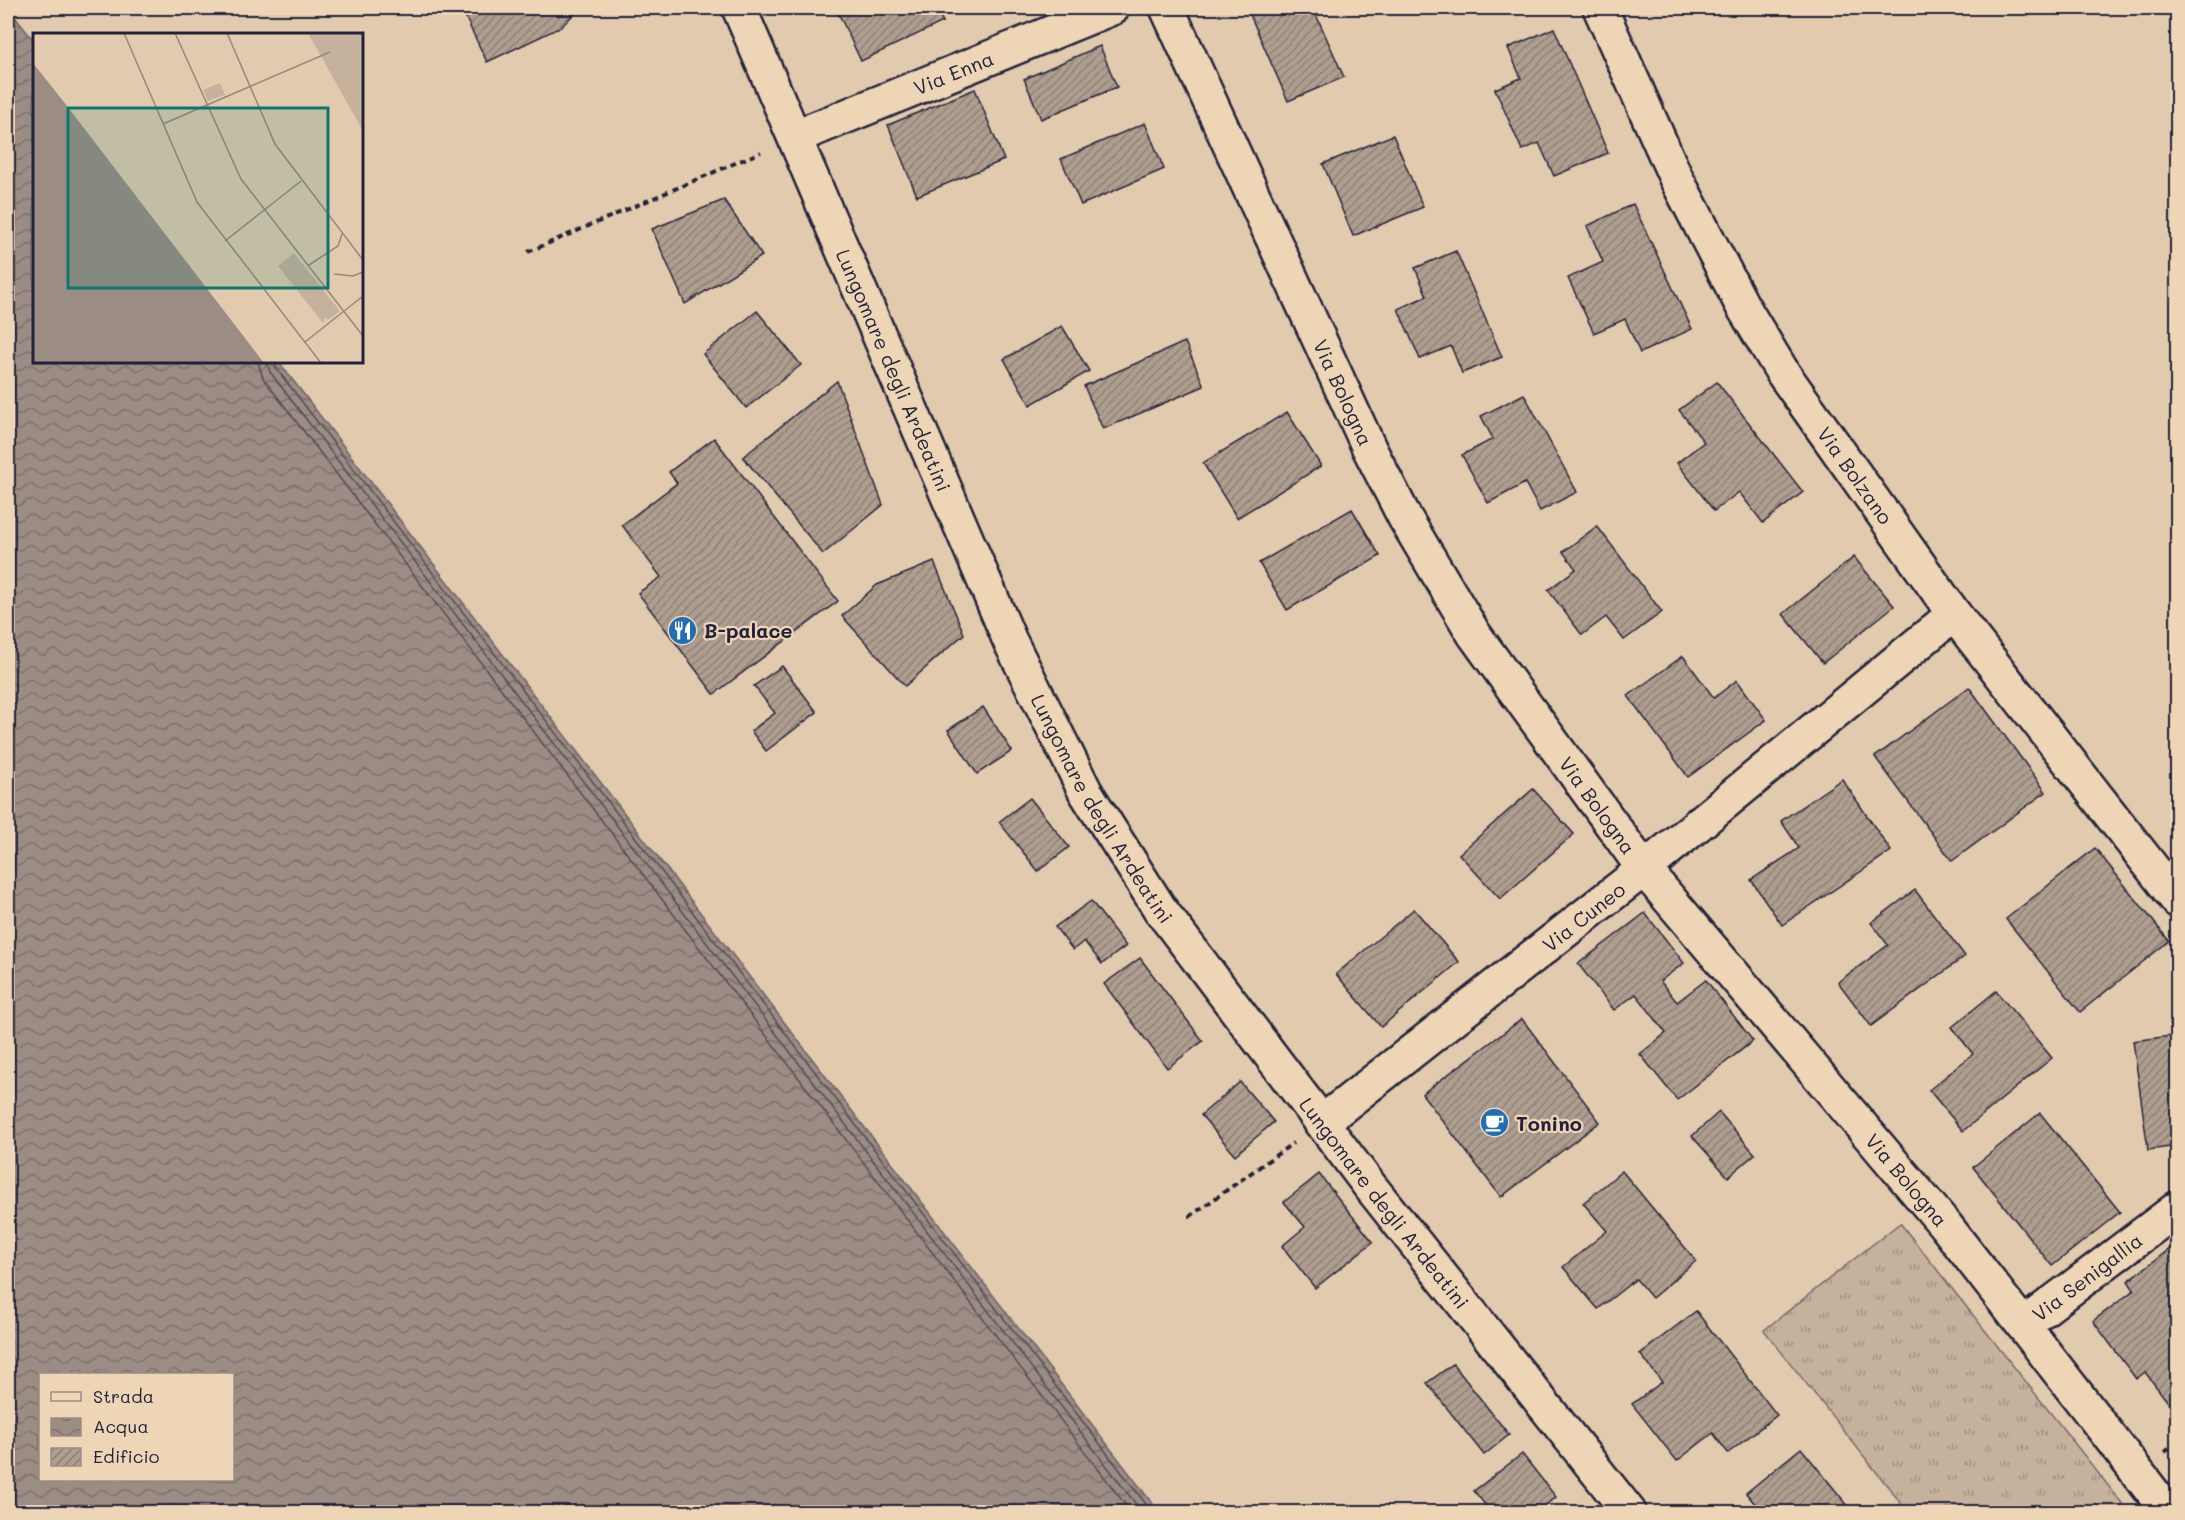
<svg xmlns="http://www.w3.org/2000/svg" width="2185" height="1520" viewBox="0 0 2185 1520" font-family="Mali,sans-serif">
<defs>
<pattern id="grass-tufts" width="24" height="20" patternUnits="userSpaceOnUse" patternTransform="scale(1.5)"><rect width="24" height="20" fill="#c6b19d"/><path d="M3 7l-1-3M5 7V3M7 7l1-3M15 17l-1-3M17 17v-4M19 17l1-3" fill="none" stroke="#a09081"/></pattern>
<pattern id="water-waves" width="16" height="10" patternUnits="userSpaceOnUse" patternTransform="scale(1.5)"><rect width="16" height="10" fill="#9b8c84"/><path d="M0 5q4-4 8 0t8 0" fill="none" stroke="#7e726d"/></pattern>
<pattern id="building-hatch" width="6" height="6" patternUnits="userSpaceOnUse" patternTransform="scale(1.5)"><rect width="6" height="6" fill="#af9e90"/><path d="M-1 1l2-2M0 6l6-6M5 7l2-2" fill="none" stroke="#8e8077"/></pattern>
</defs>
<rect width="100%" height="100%" fill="#e2caae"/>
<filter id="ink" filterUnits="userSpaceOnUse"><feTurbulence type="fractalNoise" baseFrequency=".0167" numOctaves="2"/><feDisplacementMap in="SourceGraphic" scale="12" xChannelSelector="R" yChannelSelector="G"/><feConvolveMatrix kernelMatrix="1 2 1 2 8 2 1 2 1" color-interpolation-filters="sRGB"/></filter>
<g filter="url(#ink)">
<polygon fill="url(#grass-tufts)" stroke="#746a6c" stroke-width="1.5" points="1900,1223 2129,1512 1908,1512 1764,1330"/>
<path fill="url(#water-waves)" stroke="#6b6267" stroke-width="1.5" fill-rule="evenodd" d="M8,8L34,41V362H279L1159,1512H8ZM40,1374H232V1480H40Z"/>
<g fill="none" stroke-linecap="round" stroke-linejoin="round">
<g stroke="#524c58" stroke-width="1.5">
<polyline points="258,362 263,378 1131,1512"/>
<polyline points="267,362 270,372 1142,1512"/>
<polyline points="275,362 276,368 1152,1512"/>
</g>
</g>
<g fill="url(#building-hatch)" stroke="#22223b" stroke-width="1.5">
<polygon points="461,8 580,8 561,27 487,62"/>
<polygon points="836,8 936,8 943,22 861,61"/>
<polygon points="1247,8 1313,8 1344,77 1288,101"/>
<polygon points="1554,28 1608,153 1554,176 1539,143 1522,150 1495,89 1521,78 1508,48"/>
<polygon points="1100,46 1117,87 1041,119 1024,79"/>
<polygon points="975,89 1004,160 917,196 888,125"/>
<polygon points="1145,123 1164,169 1081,205 1061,159"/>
<polygon points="1393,135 1423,207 1353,236 1323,164"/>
<polygon points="724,200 762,256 685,304 652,229"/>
<polygon points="1633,204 1692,329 1640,353 1625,319 1594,333 1568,278 1603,262 1587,226"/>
<polygon points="1456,251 1502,357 1462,373 1451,346 1420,359 1398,309 1427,296 1415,268"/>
<polygon points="757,311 801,365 746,408 703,354"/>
<polygon points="1062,326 1089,371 1030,405 1004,359"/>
<polygon points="1185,342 1204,386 1103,429 1084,386"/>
<polygon points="837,381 883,505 823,554 743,457"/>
<polygon points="1717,382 1803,492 1763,523 1739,492 1714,511 1677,463 1704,442 1679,410"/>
<polygon points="1524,394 1577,492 1540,511 1525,483 1488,503 1462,455 1493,439 1481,416"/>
<polygon points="1287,412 1321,466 1237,518 1203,463"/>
<polygon points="714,438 838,601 714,694 638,593 661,577 622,525 677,483 669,472"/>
<polygon points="1352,509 1380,556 1287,610 1259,563"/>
<polygon points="1597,526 1662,612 1624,640 1606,617 1582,635 1548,590 1576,569 1563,552"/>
<polygon points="1854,557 1894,606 1823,663 1783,614"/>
<polygon points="934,562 964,634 905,686 842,616 877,585"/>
<polygon points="1683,656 1714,698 1737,680 1766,720 1688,777 1628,696"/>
<polygon points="782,666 817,712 766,751 751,731 775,713 754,686"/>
<polygon points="1969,687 2046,792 1952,861 1875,757"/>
<polygon points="983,707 1012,751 977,774 948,730"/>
<polygon points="1842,779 1891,851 1782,925 1751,880 1799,848 1781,821"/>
<polygon points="1533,789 1574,834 1500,899 1459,854"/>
<polygon points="1030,798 1069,847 1038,871 999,822"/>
<polygon points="2095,848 2169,941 2080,1012 2006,919"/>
<polygon points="1915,890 1965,956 1871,1026 1838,982 1888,945 1871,923"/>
<polygon points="1091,901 1126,946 1102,964 1084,941 1073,950 1055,927"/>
<polygon points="1414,909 1459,962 1381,1027 1336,974"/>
<polygon points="1645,913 1684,963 1660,981 1677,1002 1706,980 1753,1041 1677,1100 1640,1054 1666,1033 1636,994 1614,1010 1578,964"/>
<polygon points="1140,958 1203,1041 1167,1068 1104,984"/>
<polygon points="1996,991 2052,1058 1963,1131 1929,1090 1973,1054 1952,1027"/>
<polygon points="1522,1019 1600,1122 1501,1197 1422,1094"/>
<polygon points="2178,1035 2178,1146 2148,1150 2133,1041"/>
<polygon points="1240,1082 1274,1122 1235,1155 1201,1115"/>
<polygon points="1719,1112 1755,1154 1728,1177 1692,1136"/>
<polygon points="2040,1113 2120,1212 2052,1266 1973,1167"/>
<polygon points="1622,1171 1696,1261 1652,1298 1636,1279 1598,1309 1563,1267 1607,1231 1583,1203"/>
<polygon points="1319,1174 1373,1242 1315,1288 1282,1246 1305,1227 1284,1202"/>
<polygon points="2171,1248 2178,1256 2178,1399 2170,1405 2145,1372 2136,1379 2093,1321 2134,1290 2128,1281"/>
<polygon points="1696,1311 1777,1415 1728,1453 1713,1433 1677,1461 1632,1404 1662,1382 1640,1354"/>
<polygon points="1453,1364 1509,1435 1484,1455 1427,1383"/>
<polygon points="1801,1448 1853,1512 1762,1512 1746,1493"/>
<polygon points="1522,1454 1556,1497 1536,1512 1491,1512 1474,1491"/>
</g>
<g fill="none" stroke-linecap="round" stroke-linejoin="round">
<defs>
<g id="minor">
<path id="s1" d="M1167,8L1370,450L1405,518L1474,634L1644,869L1946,1226L2168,1512"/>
<path id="s2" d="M1600,8L1676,178L1742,305L1783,373L1954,614L2178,901"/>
<path id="s3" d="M795,137L1112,8"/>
<path id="s4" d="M1321,1123L1644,869L1954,614"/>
<path id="s5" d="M2023,1325L2178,1208"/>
</g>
<g id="major">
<path id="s6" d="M739,8L1010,641L1085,791L1160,909L1369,1185L1629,1512"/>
</g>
</defs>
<use href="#minor" stroke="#22223b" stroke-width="38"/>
<use href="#major" stroke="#22223b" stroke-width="38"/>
<g stroke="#22223b" stroke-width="4" stroke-dasharray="6 4.5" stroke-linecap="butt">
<polyline points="528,252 761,152"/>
<polyline points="1189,1217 1293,1143"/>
<polyline points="2165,1452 2178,1442"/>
</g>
<use href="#minor" stroke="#eed5b6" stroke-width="33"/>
<use href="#major" stroke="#eed5b6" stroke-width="33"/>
</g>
</g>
<defs>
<symbol id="restaurant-disc" viewBox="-11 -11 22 22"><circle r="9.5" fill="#1f6fb2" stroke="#eed5b6"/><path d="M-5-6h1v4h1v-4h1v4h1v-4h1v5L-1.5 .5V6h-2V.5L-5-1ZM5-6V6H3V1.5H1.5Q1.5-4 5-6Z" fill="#fff"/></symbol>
<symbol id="cafe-disc" viewBox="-11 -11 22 22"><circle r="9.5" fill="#1f6fb2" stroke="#eed5b6"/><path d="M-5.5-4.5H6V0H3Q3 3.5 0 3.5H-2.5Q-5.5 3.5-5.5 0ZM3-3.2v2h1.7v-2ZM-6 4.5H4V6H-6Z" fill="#fff"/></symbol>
</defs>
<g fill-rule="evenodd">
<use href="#restaurant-disc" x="666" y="614" width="33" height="33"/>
<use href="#cafe-disc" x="1478" y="1106" width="33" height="33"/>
</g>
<g text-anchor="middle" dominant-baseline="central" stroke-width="4.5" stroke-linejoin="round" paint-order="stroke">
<g font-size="20" fill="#22223b" stroke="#eed5b6">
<text stroke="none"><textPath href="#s3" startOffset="171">Via Enna</textPath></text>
<text stroke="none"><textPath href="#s6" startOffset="394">Lungomare degli Ardeatini</textPath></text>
<text stroke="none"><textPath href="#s1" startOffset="423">Via Bologna</textPath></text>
<text stroke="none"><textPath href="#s2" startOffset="534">Via Bolzano</textPath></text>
<text stroke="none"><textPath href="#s1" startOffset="909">Via Bologna</textPath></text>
<text stroke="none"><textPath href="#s6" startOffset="880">Lungomare degli Ardeatini</textPath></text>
<text stroke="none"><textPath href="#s4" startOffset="334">Via Cuneo</textPath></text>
<text stroke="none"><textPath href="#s1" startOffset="1395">Via Bologna</textPath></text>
<text stroke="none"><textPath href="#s6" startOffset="1366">Lungomare degli Ardeatini</textPath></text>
<text stroke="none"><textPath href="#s5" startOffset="80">Via Senigallia</textPath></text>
</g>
<g font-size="20" font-weight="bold" fill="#22223b" stroke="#eed5b6" text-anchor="start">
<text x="704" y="630">B-palace</text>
<text x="1516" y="1123">Tonino</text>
</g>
</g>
<g transform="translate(33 33)">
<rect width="330" height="330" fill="#e2caae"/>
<path d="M275,0H330V98ZM261,220L307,278L295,287L292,284L290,290L245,233Z" fill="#c6b19d"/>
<path d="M187,50L192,62L175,68L170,57Z" fill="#c6b19d"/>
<path d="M0,30L34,73L231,330H0Z" fill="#9b8c84"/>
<path fill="none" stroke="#958780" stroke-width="1.5" d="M91,0L164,169L288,330M142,0L208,146L330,303M194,0L242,111L330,227M130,91L297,19M192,208L268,148M276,232L305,213L309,201M301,241L320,243L330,239M272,309L330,263"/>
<path fill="#0f766e" fill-opacity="0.15" stroke="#0f766e" stroke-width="3" d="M35,75H295V255H35Z"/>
<rect width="330" height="330" fill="none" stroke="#22223b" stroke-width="3"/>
</g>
<rect width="2185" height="1520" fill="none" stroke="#eed5b6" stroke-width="30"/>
<rect x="15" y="15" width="2155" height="1490" fill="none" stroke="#22223b" stroke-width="2" filter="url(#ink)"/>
<rect x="39" y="1373" width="195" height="108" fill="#eed5b6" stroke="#9c8d85" stroke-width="1.5"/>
<rect x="51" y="1392" width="30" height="9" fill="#eed5b6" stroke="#9c8d85" stroke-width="1.5"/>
<text x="93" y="1403" font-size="18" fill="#22223b">Strada</text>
<rect x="51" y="1418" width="30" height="18" fill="url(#water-waves)" stroke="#9c8d85" stroke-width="1.5"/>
<text x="93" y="1433" font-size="18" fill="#22223b">Acqua</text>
<rect x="51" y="1448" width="30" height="18" fill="url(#building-hatch)" stroke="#9c8d85" stroke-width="1.5"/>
<text x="93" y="1463" font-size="18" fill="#22223b">Edificio</text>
</svg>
